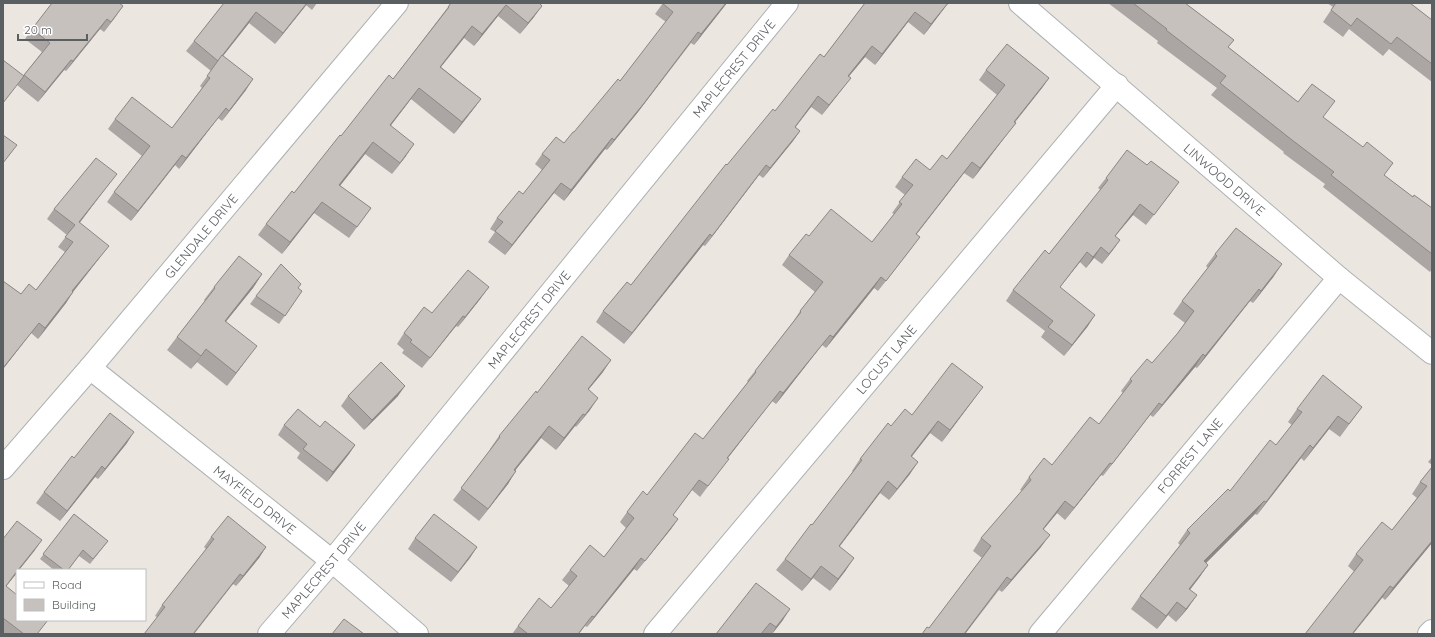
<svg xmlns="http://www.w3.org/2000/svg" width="1435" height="637" viewBox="0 0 1435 637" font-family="Quicksand,sans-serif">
<rect width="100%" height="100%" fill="#ece6e1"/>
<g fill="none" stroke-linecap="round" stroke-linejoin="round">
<defs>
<g id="minor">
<path id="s1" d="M1020,3L1339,278L1432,353"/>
<path id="s2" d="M90,368L332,561L417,634"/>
<path id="s3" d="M3,468L90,368L397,3"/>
<path id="s4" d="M269,634L332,561L787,3"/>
<path id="s5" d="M655,634L1117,85"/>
<path id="s6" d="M1040,634L1339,278"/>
<polyline points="1429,634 1432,631"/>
</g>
</defs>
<use href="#minor" stroke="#adb1b3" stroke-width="24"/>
<use href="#minor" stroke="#fff" stroke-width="22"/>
</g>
<g fill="#aba6a3">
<polygon points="224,3 317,3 312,10 306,5 275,44 249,23 223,56 246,90 222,121 218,118 179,169 175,165 131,221 107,202 114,192 142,156 108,129 115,119 172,128 202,88 200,86 211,71 186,51 194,41"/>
<polygon points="451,3 542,3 534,17 520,34 498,16 474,46 464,38 441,67 481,99 472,111 454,134 411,99 391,125 406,156 392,174 365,154 340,186 371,208 349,238 314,213 282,254 258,235 266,224 294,193 341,136 393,79"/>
<polygon points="663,3 727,3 694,45 691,43 638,112 607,150 605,149 564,201 554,193 505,255 488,242 495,232 490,229 497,218 523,194 542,170 535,164 542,154 564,143 574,132 620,81 666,22 655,14"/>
<polygon points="865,3 946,6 924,35 908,22 875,65 865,57 849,76 843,88 822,115 811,107 795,127 800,131 793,141 763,178 759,175 705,246 703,245 624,344 596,322 603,311 631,285 727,165 824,57"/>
<polygon points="1108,3 1185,3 1234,40 1228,47 1298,102 1323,117 1384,175 1413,197 1432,208 1432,269 1430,272 1323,187 1325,184 1283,153 1284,152 1211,95 1217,88 1157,43 1158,41"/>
<polygon points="1327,3 1410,3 1432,20 1432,82 1389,49 1383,56 1349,29 1343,37 1323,22 1333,7"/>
<polygon points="116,16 104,32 100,29 66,71 64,70 38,102 17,85 23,76 42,52 25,39 32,29"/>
<polygon points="986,70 1049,78 1042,88 1015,122 1016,123 1008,133 973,179 964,173 916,235 912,248 878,291 874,288 826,348 822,345 776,404 772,401 728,458 721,469 700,497 692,490 673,515 678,519 671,529 637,571 634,569 587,627 585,626 579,634 512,634 518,626 551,608 569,586 562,580 570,570 604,557 626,528 620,522 627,512 647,495 703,439 748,382 747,381 755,371 793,322 800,311 815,292 782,265 789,255 809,236 872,242 894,214 892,213 905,195 895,187 902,177 930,170 947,159 997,95 979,80"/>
<polygon points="1106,178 1171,193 1146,225 1133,215 1115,236 1120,240 1102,264 1094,258 1086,268 1080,262 1060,287 1088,326 1064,356 1041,337 1045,331 1006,301 1013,290 1049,254 1101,190 1098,188"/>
<polygon points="109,184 79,223 101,256 73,292 66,303 38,339 31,333 3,369 3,281 21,294 36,290 65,252 58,247 67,235 47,219 54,209"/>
<polygon points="1215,254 1274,276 1253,303 1250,301 1197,368 1195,367 1153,417 1150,415 1103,476 1101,475 1065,520 1057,513 1043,530 1041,547 1002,592 999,590 965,634 922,634 929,628 982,558 973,551 981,538 1022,491 1020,490 1029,477 1052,465 1099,424 1123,393 1121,391 1130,379 1152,363 1177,334 1185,323 1173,314 1182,301 1208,268 1206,266"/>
<polygon points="262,274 253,288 226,321 247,359 227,386 197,362 191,369 167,350 177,337 205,301 204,300 214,287"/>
<polygon points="302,291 279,324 250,304 256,296"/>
<polygon points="481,298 458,327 456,326 422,368 402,353 404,350 397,344 404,333 432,313"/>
<polygon points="603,372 588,390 590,410 576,427 575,426 556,450 541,438 515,470 508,484 479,521 453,500 491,449 490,449 499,436"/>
<polygon points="348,396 398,396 364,430 341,406"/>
<polygon points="974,399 942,442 930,433 911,457 910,474 889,500 880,493 839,546 846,570 830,591 813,578 802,591 776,570 785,559 812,525 853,472 852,471 860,459 891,426 912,415"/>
<polygon points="1362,407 1340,437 1329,429 1304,461 1301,458 1257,515 1255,514 1206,563 1208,565 1190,590 1188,608 1176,622 1168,615 1157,629 1131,609 1140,596 1180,545 1178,543 1187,530 1230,491 1276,445 1292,425 1288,422 1297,409"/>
<polygon points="284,425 320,427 355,445 349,454 327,482 297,458 300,453 278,435"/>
<polygon points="127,443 98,479 95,477 60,521 36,503 44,492 74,458"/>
<polygon points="1432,457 1432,465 1428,462"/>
<polygon points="1432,467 1432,543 1385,600 1348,566 1356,554 1392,530 1417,498 1412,494 1420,482"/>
<polygon points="74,514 108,541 90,564 79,556 68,570 54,570 40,559"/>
<polygon points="211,537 266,547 259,558 236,586 233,584 157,617 155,616 162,605 206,549 204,547"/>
<polygon points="415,538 477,547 451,582 408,549"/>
<polygon points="3,539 35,550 19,570 17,570 17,573 6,586 38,634 3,634"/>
<polygon points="783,620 772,634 764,634 763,633 716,634"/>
</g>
<g fill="#8b8785">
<polygon points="307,3 308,3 275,44 283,33"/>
<polygon points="726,3 727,3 694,45 701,34"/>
<polygon points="948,3 949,3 946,6 924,35 931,24"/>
<polygon points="506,5 498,16 474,46 482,34"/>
<polygon points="123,6 116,16 104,32 111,22"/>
<polygon points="542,6 534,17 520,34 528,23"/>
<polygon points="256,12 249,23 211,71 218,61"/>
<polygon points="915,12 908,22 875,65 882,54"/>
<polygon points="107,19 100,29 66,71 73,61"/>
<polygon points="472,26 464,38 432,78 440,67"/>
<polygon points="698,32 638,112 607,150 614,140"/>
<polygon points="872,46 865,57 841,86 848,76"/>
<polygon points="71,60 64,70 38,102 45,92"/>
<polygon points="851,78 843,88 822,115 829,105"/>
<polygon points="1049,78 1042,88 1007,132 1014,122"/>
<polygon points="253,79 246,90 222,121 229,111"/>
<polygon points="419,88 411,99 382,137 390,125"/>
<polygon points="818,96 811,107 788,137 795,127"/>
<polygon points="481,99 472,111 454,134 462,122"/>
<polygon points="226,108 218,118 179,169 186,158"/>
<polygon points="1016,123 1008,133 973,179 980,168"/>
<polygon points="800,131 793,141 763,178 770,168"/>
<polygon points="612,138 605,149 564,201 571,190"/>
<polygon points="373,142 365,154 331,197 339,185"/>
<polygon points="414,144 406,156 392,174 400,163"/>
<polygon points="182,155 175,165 131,221 138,211"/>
<polygon points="972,162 964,173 908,245 916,234"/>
<polygon points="766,165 759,175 705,246 712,236"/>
<polygon points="117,174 109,184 72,233 79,222"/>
<polygon points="561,183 554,193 505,255 512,245"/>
<polygon points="322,202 314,213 282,254 290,242"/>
<polygon points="1140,204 1133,215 1107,246 1115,236"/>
<polygon points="710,234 703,245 624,344 632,333"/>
<polygon points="1120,240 1113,250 1102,264 1109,254"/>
<polygon points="109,246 101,256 65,302 72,291"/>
<polygon points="1101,247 1094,258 1086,268 1093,257"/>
<polygon points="1087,252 1080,262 1052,297 1060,287"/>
<polygon points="1282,264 1274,276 1253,303 1261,291"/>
<polygon points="262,274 253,288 216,334 225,321"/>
<polygon points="881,277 874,288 826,348 833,337"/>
<polygon points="489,287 481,298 458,327 465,317"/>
<polygon points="1259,289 1250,301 1197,368 1205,356"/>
<polygon points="73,292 66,303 38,339 45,328"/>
<polygon points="1095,315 1088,326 1064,356 1072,345"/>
<polygon points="463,316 456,326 422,368 430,358"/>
<polygon points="39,323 31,333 3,369 3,368"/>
<polygon points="830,335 822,345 776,404 783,393"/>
<polygon points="257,346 247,359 227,386 236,373"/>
<polygon points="206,349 197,362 191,369 201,356"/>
<polygon points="1203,354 1195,367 1153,417 1162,405"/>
<polygon points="611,360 603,372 579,401 588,389"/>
<polygon points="405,386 398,396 364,430 372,420"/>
<polygon points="983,387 974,399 942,442 950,430"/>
<polygon points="780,391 772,401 720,468 727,458"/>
<polygon points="598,398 590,410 576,427 585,415"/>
<polygon points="1159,403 1150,415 1103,476 1112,464"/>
<polygon points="583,414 575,426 556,450 564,438"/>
<polygon points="1338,416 1329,429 1304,461 1313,448"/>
<polygon points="938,421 930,433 903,468 911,456"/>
<polygon points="549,426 541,438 506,482 514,470"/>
<polygon points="134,432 127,443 98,479 105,469"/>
<polygon points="355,445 349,454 327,482 333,472"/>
<polygon points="1310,445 1301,458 1257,515 1266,502"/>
<polygon points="918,462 910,474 889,500 897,489"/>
<polygon points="1110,463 1101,475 1065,520 1074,508"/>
<polygon points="102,466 95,477 60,521 67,511"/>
<polygon points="516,471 508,484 479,521 488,509"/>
<polygon points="888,481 880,493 831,558 839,546"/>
<polygon points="1065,501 1057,513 1034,541 1043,529"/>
<polygon points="1264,501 1255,514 1195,574 1204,561"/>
<polygon points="678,519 671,529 637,571 645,561"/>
<polygon points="1050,535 1041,547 1002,592 1011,580"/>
<polygon points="42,540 35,550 19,570 18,570"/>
<polygon points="1432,541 1432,543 1385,600 1393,588"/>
<polygon points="266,547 259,558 236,586 243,576"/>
<polygon points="477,547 470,558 451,582 458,572"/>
<polygon points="641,558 634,569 587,627 594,617"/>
<polygon points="854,558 846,570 830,591 838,579"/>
<polygon points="1208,565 1199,578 1180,602 1189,589"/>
<polygon points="821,566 813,578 802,591 811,579"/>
<polygon points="17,571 17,573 3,590 3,589"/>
<polygon points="240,574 233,584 194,634 193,634"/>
<polygon points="1007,577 965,634 964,634"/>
<polygon points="1390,586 1382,598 1353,634 1352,634"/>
<polygon points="1197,595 1188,608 1176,622 1186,609"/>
<polygon points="1177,602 1168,615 1157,629 1166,616"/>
<polygon points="790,609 783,620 772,634 776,627"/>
</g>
<g fill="#c7c1be" stroke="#8b8785">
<polygon points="52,3 119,3 123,6 111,22 107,19 73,61 71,60 45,92 24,75 50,43 32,29"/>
<polygon points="224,3 307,3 283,33 256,12 218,61 194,41"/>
<polygon points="451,3 540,3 540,4 542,6 528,23 506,5 482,34 472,26 440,67 481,99 462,122 419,88 390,125 414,144 400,163 373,142 339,185 371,208 357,227 322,202 290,242 266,224 292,191 294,193 340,135 341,136 389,75 393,79 449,7 448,7"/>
<polygon points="662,3 726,3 701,34 698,32 645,102 614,140 612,138 571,190 561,183 512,245 495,231 503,222 497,218 519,191 523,194 550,160 542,154 556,137 564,143 573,132 574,132 618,79 620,81 673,12"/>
<polygon points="865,3 948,3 931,24 915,12 882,54 872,46 848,76 851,78 829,105 818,96 795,127 800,131 770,168 766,165 712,236 710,234 632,333 603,311 627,282 631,285 726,164 727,165 773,109 775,111 820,54 824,57"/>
<polygon points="1133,3 1185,3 1234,40 1228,47 1298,102 1312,84 1335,101 1323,117 1363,147 1367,142 1393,163 1384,175 1413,197 1414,195 1432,208 1432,254 1331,175 1334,172 1292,140 1220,83 1226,76 1166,30 1167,29"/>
<polygon points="1336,3 1410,3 1432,20 1432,64 1397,37 1391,44 1357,18 1351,26 1331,10"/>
<polygon points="1007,44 1049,78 1014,122 1016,123 980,168 972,162 916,234 920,237 886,281 881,277 833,337 830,335 783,393 780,391 727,458 729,459 708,486 699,480 673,515 678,519 645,561 641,558 594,617 592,616 578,634 528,634 518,626 539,598 551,608 577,576 570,570 590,545 604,557 634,518 627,512 643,491 647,495 695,433 703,439 756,372 755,371 801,312 800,311 823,282 789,255 806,234 809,236 831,209 872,242 902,204 899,202 913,185 902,177 916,159 930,170 942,155 947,159 1005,85 986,70"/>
<polygon points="222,55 253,79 229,111 226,108 186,158 182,155 138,211 114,192 150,146 115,119 132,97 172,128 210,78 207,76"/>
<polygon points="3,60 24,76 3,103"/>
<polygon points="3,135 17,145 3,163"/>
<polygon points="1127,150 1147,165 1151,161 1179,182 1154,215 1140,204 1115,236 1120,240 1109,254 1101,247 1093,257 1087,252 1060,287 1095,315 1072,345 1048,327 1053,321 1013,290 1045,250 1049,254 1108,180 1106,178"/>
<polygon points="96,158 117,174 79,222 109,246 72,291 73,292 45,328 39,323 3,368 3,281 21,294 29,284 36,290 73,242 65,237 75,225 54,209"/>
<polygon points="1236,228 1282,264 1261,291 1259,289 1205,356 1203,354 1162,405 1159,403 1112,464 1110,463 1074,508 1065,501 1043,529 1050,535 1011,580 1007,577 964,634 922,634 927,627 929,628 991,546 981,538 1031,480 1029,477 1044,458 1052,465 1090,417 1099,424 1132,381 1130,379 1147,359 1152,363 1177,334 1194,311 1182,301 1217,256 1215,254"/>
<polygon points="239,256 262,274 225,321 257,346 236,373 206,349 201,356 177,337 215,288 214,287"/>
<polygon points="281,264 301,284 298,288 302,291 285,316 256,296"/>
<polygon points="468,270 489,287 465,317 463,316 430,358 410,342 412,340 404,333 424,307 432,313"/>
<polygon points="582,336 611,360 588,389 598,398 585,415 583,414 564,438 549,426 514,470 516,471 488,509 461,488 500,437 499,436 536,391 537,393"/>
<polygon points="381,362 405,386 372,420 348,396"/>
<polygon points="952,363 983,387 950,430 938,421 911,456 918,462 897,489 888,481 839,546 854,558 838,579 821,566 811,579 785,559 811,524 812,525 862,460 860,459 888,423 891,426 905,409 912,415"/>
<polygon points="1323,375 1362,407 1349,424 1338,416 1313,448 1310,445 1266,502 1264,501 1204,561 1208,565 1189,589 1197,595 1186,609 1177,602 1166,616 1140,596 1190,533 1187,530 1228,489 1230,491 1270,440 1276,445 1302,412 1297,409"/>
<polygon points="298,409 320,427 325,421 355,445 333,472 303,449 307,444 284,425"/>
<polygon points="110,413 134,432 105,469 102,466 67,511 44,492 72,456 74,458"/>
<polygon points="1432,467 1432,541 1393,588 1390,586 1352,634 1305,634 1363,560 1356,554 1382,522 1392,530 1427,486 1420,482"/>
<polygon points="74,514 108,541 93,559 83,550 68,570 64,570 43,554"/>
<polygon points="434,514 477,547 458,572 415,538"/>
<polygon points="228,516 266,547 243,576 240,574 193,634 144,634 165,607 162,605 214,539 211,537"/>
<polygon points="17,521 42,540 18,570 17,570 17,571 6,586 17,595 17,620 48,620 37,634 24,634 3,618 3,539"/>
<polygon points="756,583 790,609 776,627 770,623 761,634 716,634"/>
<polygon points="344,619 364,634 332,634"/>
</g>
<g text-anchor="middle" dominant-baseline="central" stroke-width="3" stroke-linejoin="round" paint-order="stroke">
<g font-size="13" fill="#5a5f61" stroke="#fff">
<text stroke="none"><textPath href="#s4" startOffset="732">MAPLECREST DRIVE</textPath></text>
<text stroke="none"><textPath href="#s1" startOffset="270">LINWOOD DRIVE</textPath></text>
<text stroke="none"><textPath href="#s3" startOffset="305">GLENDALE DRIVE</textPath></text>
<text stroke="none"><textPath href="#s4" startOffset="408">MAPLECREST DRIVE</textPath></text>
<text stroke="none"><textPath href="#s5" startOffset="359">LOCUST LANE</textPath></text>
<text stroke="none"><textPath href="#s6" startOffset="233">FORREST LANE</textPath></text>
<text stroke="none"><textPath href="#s2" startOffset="211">MAYFIELD DRIVE</textPath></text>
<text stroke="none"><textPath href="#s4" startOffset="84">MAPLECREST DRIVE</textPath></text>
</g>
</g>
<rect width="1435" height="637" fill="none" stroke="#5a5f61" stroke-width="8"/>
<rect x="16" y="569" width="130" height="52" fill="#ffffff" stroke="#bdbfc0"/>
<rect x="24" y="582" width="20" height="6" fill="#ffffff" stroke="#bdbfc0"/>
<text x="52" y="589" font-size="12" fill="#5a5f61">Road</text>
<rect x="24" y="599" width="20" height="12" fill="#c7c1be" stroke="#bdbfc0"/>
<text x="52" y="609" font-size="12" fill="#5a5f61">Building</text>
<path d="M18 34v6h69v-6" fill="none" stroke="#5a5f61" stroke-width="2"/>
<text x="24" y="34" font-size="12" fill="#5a5f61" stroke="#ffffff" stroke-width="3" paint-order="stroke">20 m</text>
</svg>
